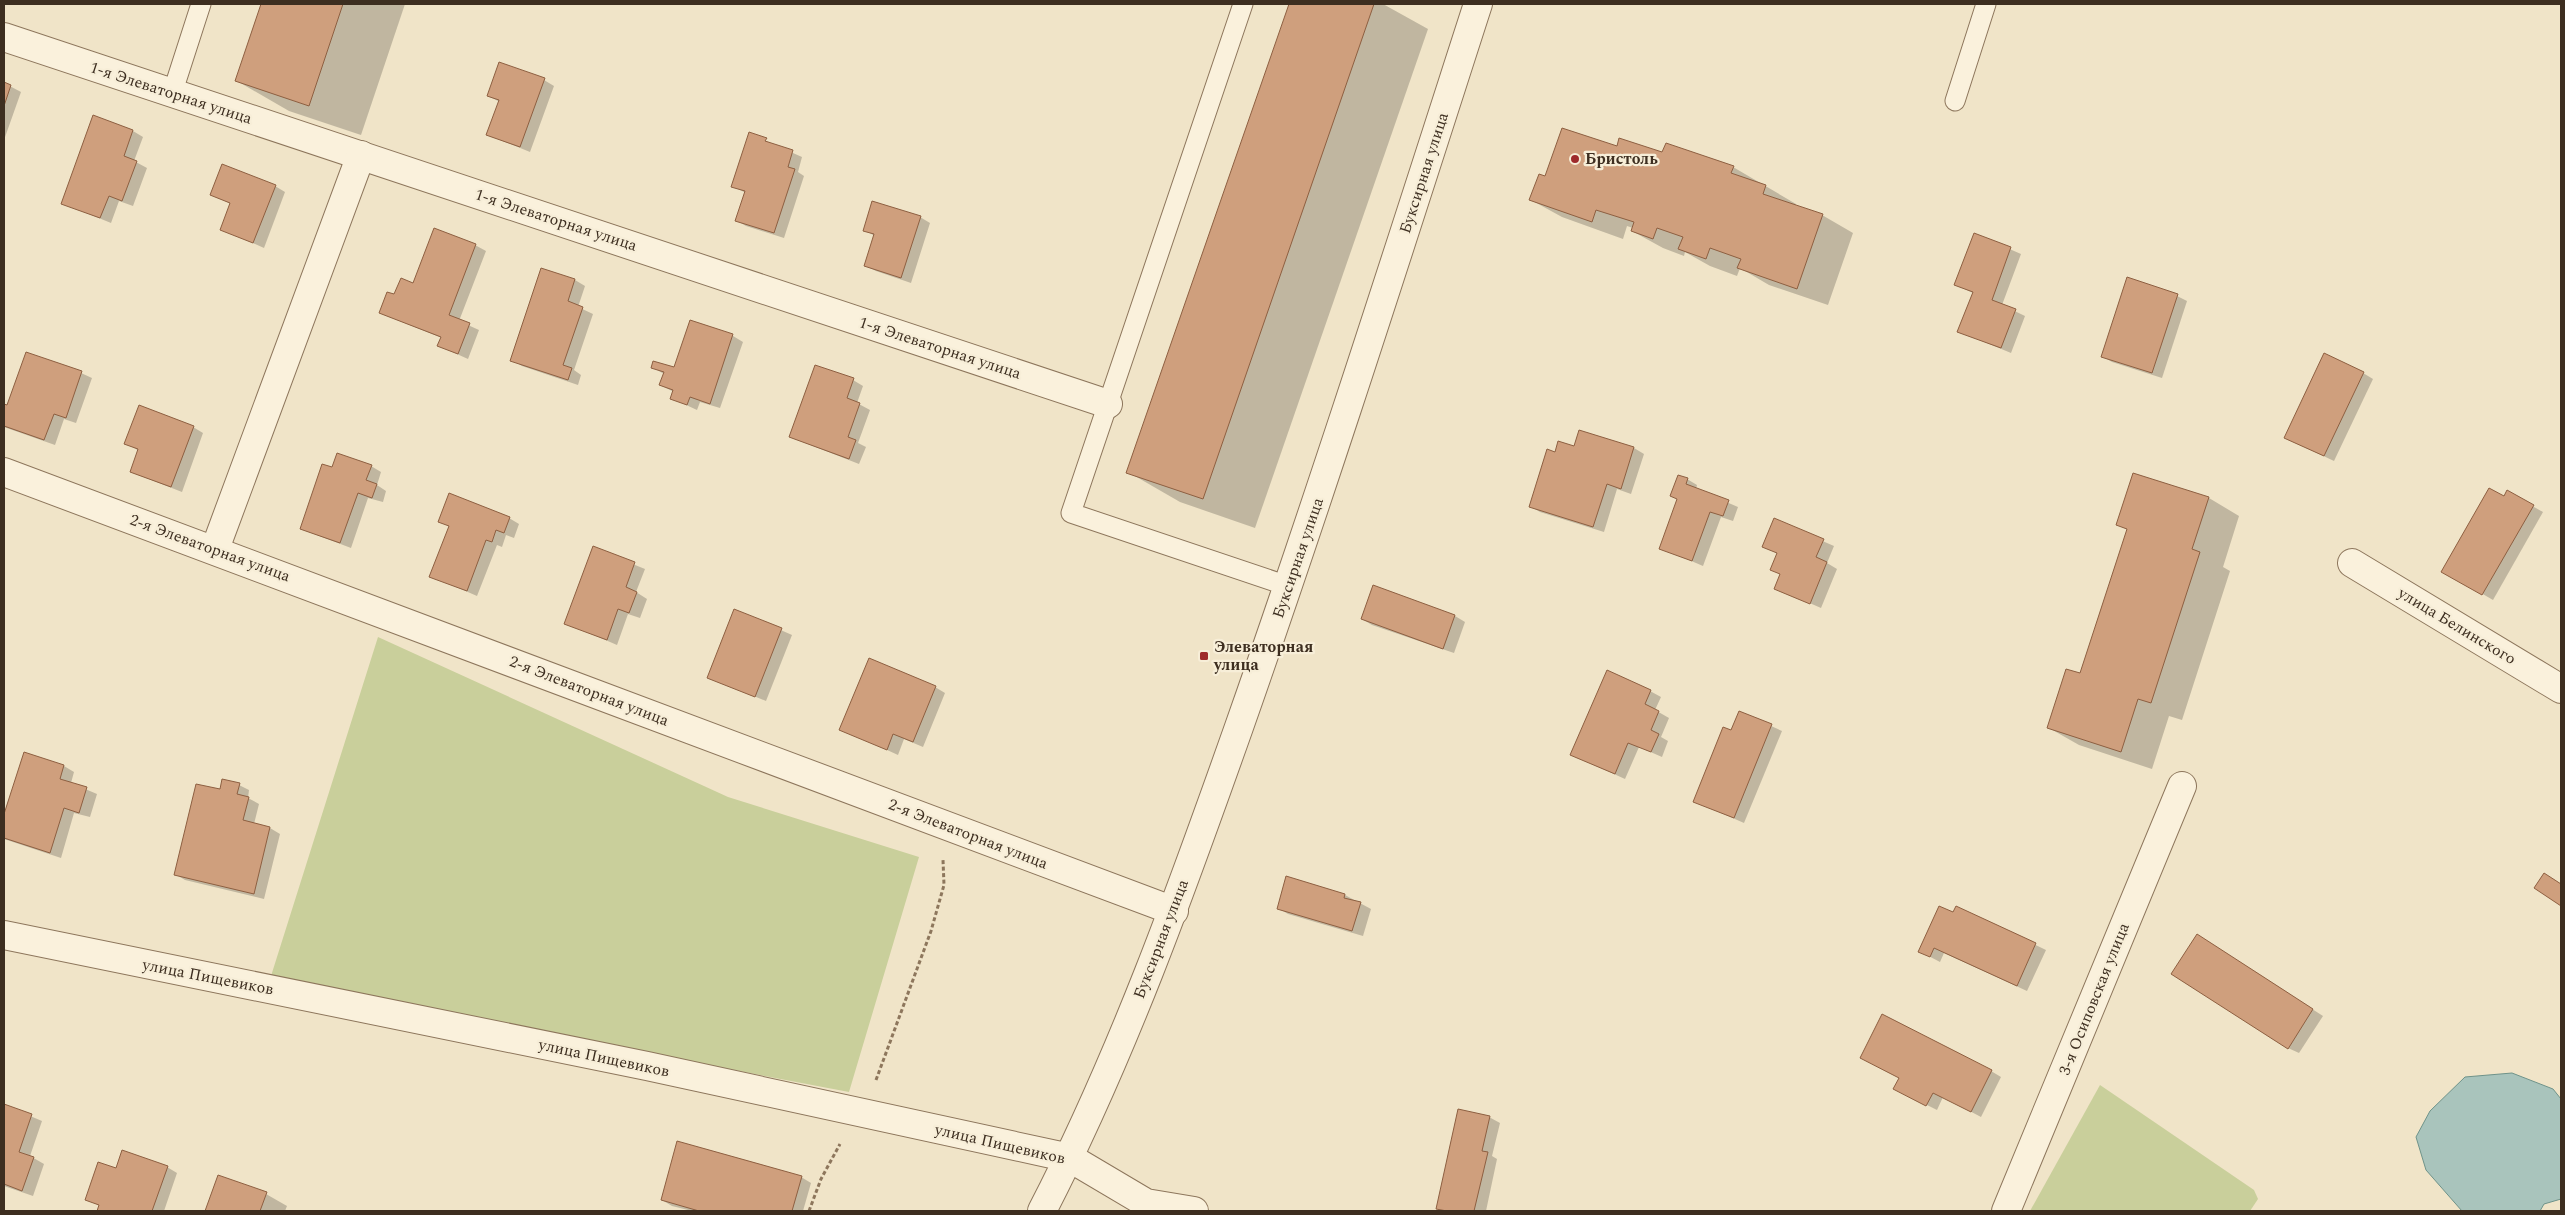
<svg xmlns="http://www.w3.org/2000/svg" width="2565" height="1215" viewBox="0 0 2565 1215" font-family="Spectral,serif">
<rect width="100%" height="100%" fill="#f0e4c8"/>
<g fill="#c9cf9b">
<polygon points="378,637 728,797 919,857 849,1092 629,1050 271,976"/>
<polygon points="2100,1085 2254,1190 2258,1199 2250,1211 2030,1211"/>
</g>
<polygon fill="#a9c4bc" stroke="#6f938a" points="2512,1073 2553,1089 2561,1099 2561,1199 2544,1204 2540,1211 2462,1211 2426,1170 2416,1137 2430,1111 2465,1077"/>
<g fill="#0003">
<polygon points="263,4 405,4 361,135 289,111 237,81"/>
<polygon points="1290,4 1383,4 1428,29 1255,528 1180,502 1128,472"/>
<polygon points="544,80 554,86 530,152 488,135 500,102 488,96"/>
<polygon points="4,83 21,92 4,140"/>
<polygon points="133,131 143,137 134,161 147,168 133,206 119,201 111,223 62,203"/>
<polygon points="750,134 802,157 798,172 804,176 784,238 746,226 736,220 746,193 732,186"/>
<polygon points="1618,148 1733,167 1796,204 1795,206 1822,215 1853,233 1828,305 1769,285 1740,268 1737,276 1710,266 1685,252 1684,256 1663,248 1632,231 1633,228 1627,226 1623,239 1562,217 1531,200 1546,177"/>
<polygon points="275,186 285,192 264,248 221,229 231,204 212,195"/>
<polygon points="920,217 930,223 911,283 876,271 866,266 875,236 864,230"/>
<polygon points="1975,234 2021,254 2002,305 2025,316 2011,353 1958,331 1973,293 1956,285"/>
<polygon points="475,245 486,251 459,321 479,330 468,359 439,346 442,338 380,313 395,296"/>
<polygon points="542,269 575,280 585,286 578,307 593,314 574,370 581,375 578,385 522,366 512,360"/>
<polygon points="2177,296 2187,301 2162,378 2112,362 2102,356"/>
<polygon points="691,321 733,336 743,342 720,408 700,402 697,410 671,398 674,392 660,385 664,374 652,367 674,369"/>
<polygon points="81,373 92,378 76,423 64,419 55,445 4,427 4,405 8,407"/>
<polygon points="2363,373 2373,379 2334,461 2296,443"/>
<polygon points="853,380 863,386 857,403 870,410 858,443 866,447 859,464 790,437"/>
<polygon points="193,427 203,433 182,492 131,472 139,451 126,443"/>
<polygon points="1575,447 1634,448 1644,454 1631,494 1617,489 1604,532 1540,512 1530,506 1555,453"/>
<polygon points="371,466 381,472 377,485 386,491 383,502 368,498 351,548 301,529 333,469"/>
<polygon points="2133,474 2209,498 2239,516 2223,567 2230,571 2182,720 2169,716 2152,769 2079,745 2049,728 2081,675 2128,530 2118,525"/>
<polygon points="1687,479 1697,485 1696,489 1738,507 1733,521 1721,517 1703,566 1661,548"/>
<polygon points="2507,492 2543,512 2493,600 2443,571"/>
<polygon points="509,518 519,524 514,538 506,535 502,547 497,545 477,596 431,576 450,527 439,521"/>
<polygon points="1774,520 1834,546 1827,563 1837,569 1821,608 1775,588 1781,574 1778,554 1764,546"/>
<polygon points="593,548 645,569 636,592 647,599 640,618 628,614 617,645 566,623"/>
<polygon points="735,610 792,635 766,701 708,677"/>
<polygon points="1455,616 1465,622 1454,653 1372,625 1362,619"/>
<polygon points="935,687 945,693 923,747 904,739 898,755 841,729"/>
<polygon points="1650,691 1661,697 1655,710 1669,718 1661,737 1668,741 1662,757 1639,747 1625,779 1572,755"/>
<polygon points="1740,712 1782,731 1744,823 1694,801"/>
<polygon points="24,753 64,766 74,772 71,783 97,794 90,817 74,813 61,858 4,839 4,819"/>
<polygon points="239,785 249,790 248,798 259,804 254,824 270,828 280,834 264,899 185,880 175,874 221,791"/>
<polygon points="1287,878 1345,895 1371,909 1363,936 1288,914 1278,908"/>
<polygon points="1956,907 2046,950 2027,991 1944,953 1940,962 1919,951 1953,914"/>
<polygon points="2208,942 2323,1016 2299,1053 2288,1048"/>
<polygon points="1991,1071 2001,1077 1981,1117 1943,1097 1937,1110 1905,1094 1900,1078"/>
<polygon points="4,1105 42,1121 30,1156 44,1164 33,1196 4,1186"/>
<polygon points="1489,1117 1500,1123 1492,1156 1497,1159 1486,1211 1442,1211 1437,1208"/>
<polygon points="167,1167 177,1173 164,1211 98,1211 100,1206 87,1199 116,1170"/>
<polygon points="219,1177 266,1194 287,1206 285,1211 206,1211"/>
<polygon points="801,1177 811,1183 803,1211 692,1211 672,1206 662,1200"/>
</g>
<g fill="#cf9f7d" stroke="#8d5f41">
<polygon points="261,4 343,4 309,106 235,81"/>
<polygon points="1289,4 1374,4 1203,499 1126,473"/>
<polygon points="499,62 545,78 520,147 486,135 499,100 487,96"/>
<polygon points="4,82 11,85 4,106"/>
<polygon points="93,115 133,130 124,156 137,161 122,201 109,196 100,218 61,204"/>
<polygon points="1562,128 1617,146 1619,138 1662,152 1666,143 1734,166 1731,173 1766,185 1763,194 1823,214 1797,289 1737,268 1741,259 1710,248 1706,259 1678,249 1683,237 1657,228 1653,239 1631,231 1634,222 1596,210 1592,222 1529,200 1539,174 1545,176"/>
<polygon points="749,132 767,138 765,141 793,150 788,167 795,169 774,233 735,221 745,191 731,187"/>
<polygon points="222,164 276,185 253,243 220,230 230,203 210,195"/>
<polygon points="872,201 921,216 901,278 864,266 874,234 863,231"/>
<polygon points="434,228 476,244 449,315 470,323 458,354 437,346 441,337 379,313 387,292 394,294 401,278 413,283"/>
<polygon points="1974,233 2011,247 1992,300 2016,309 2001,348 1957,332 1973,292 1954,285"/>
<polygon points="541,268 575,279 568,301 583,307 563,365 572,368 568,380 510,361"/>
<polygon points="2127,277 2178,294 2152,373 2101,357"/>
<polygon points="690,320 733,334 710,404 690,397 687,405 670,399 673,390 659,385 664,372 651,368 653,361 674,367"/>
<polygon points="26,352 82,371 66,418 54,414 44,440 4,426 4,404 7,405"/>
<polygon points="2324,353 2364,372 2324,456 2284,438"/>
<polygon points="815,365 854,378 847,398 860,403 848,437 856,440 849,459 789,437"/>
<polygon points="139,405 194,426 171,487 130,472 138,449 124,444"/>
<polygon points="1579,430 1634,447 1621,489 1607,484 1593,527 1529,507 1547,449 1555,452 1558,441 1574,446"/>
<polygon points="337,453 372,465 366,480 377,484 372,498 358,493 340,543 300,529 322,464 332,467"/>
<polygon points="2133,473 2209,497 2192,549 2200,552 2151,703 2138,699 2121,752 2047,728 2066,669 2080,673 2127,529 2116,525"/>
<polygon points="1678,475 1688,478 1686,484 1729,500 1723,516 1710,512 1692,561 1659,549 1677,499 1670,496"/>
<polygon points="2489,488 2504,496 2507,490 2534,505 2482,595 2441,572"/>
<polygon points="449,493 510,517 504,533 496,530 492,542 486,540 467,591 429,577 449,526 438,522"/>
<polygon points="1774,518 1824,539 1816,557 1827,562 1810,604 1774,589 1780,574 1770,570 1777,553 1762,547"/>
<polygon points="593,546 635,562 626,587 637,592 629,613 618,609 607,640 564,624"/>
<polygon points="1373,585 1455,615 1443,649 1361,619"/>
<polygon points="734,609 782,628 755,697 707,678"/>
<polygon points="869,658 936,686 913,742 893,734 887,750 839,730"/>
<polygon points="1607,670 1651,690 1645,704 1659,711 1651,730 1659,734 1651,752 1628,743 1615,774 1570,755"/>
<polygon points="1739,711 1772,724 1734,818 1693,802 1723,727 1731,730"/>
<polygon points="24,752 64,765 60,779 87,787 79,813 64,808 50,853 4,838 4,814"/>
<polygon points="222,779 240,783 237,794 249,797 243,820 270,827 254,894 174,875 196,784 220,789"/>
<polygon points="2544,873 2561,884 2561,906 2534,888"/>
<polygon points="1286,876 1345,894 1344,898 1361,902 1352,931 1277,909"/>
<polygon points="1939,906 1953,912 1956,906 2036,943 2017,986 1934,948 1930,957 1918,952"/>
<polygon points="2197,934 2313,1009 2288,1049 2171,974"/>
<polygon points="1882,1014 1992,1070 1971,1112 1933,1093 1926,1106 1893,1089 1899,1078 1860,1058"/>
<polygon points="4,1104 32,1114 19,1152 34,1157 22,1191 4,1184"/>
<polygon points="1458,1109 1490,1116 1482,1151 1488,1152 1474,1211 1447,1211 1436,1209"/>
<polygon points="677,1141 802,1176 792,1211 699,1211 661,1200"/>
<polygon points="122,1150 168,1166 152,1211 97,1211 99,1205 85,1200 98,1162 116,1168"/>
<polygon points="218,1175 267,1192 260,1211 205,1211"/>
</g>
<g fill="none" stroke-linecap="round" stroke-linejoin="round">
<defs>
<g id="service">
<polyline points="1243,4 1071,513 1288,586"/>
<polyline points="172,94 201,4"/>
<polyline points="1955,101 1986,4"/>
</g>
<g id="minor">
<polyline points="4,37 1108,404"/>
<polyline points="4,472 1174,911"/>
<polyline points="215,549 361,155"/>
<polyline points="2352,563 2561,689"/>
<polyline points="4,935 647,1066 1070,1158 1146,1203 1194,1211"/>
<path d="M1042,1211C1122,1056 1181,891 1239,727C1323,488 1400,246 1478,4"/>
<polyline points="2006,1211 2182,786"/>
</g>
</defs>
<use href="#service" stroke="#8d765c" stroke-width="21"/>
<use href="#minor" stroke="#8d765c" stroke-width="30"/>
<g stroke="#8d765c" stroke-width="3" stroke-dasharray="4 2.5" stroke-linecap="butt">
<polyline points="876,1080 931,931 944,885 943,860"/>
<polyline points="809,1211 821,1179 840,1144"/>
</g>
<use href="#service" stroke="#faf1dc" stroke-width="19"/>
<use href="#minor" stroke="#faf1dc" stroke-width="28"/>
</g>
<g fill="#9e2a2b" stroke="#f7eed8" stroke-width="2">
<circle cx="1575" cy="159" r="5"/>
<rect x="1199" y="651" width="10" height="10" rx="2.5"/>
</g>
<g text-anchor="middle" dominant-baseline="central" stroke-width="4.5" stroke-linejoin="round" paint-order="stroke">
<g font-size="16" fill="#3d2e20" stroke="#f7eed8">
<text transform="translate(171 93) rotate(18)">1-я Элеваторная улица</text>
<text transform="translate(1424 173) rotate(-72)">Буксирная улица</text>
<text transform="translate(556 220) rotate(18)">1-я Элеваторная улица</text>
<text transform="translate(940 348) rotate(18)">1-я Элеваторная улица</text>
<text transform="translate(210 548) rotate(20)">2-я Элеваторная улица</text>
<text transform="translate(1298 558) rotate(-71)">Буксирная улица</text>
<text transform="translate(2457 626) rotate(31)">улица Белинского</text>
<text transform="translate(589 691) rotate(21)">2-я Элеваторная улица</text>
<text transform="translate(968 834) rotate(21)">2-я Элеваторная улица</text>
<text transform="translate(1161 939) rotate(-69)">Буксирная улица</text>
<text transform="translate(208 977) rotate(11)">улица Пищевиков</text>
<text transform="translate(2094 999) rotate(-68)">3-я Осиповская улица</text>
<text transform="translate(604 1058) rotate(12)">улица Пищевиков</text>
<text transform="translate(1000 1144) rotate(13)">улица Пищевиков</text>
</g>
<g font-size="16" font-weight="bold" fill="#3d2e20" stroke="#f7eed8" text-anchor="start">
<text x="1585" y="159">Бристоль</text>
<text x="1214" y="647">Элеваторная<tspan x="1214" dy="18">улица</tspan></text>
</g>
</g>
<rect width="2565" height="1215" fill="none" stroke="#3d2e20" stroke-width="10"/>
</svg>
